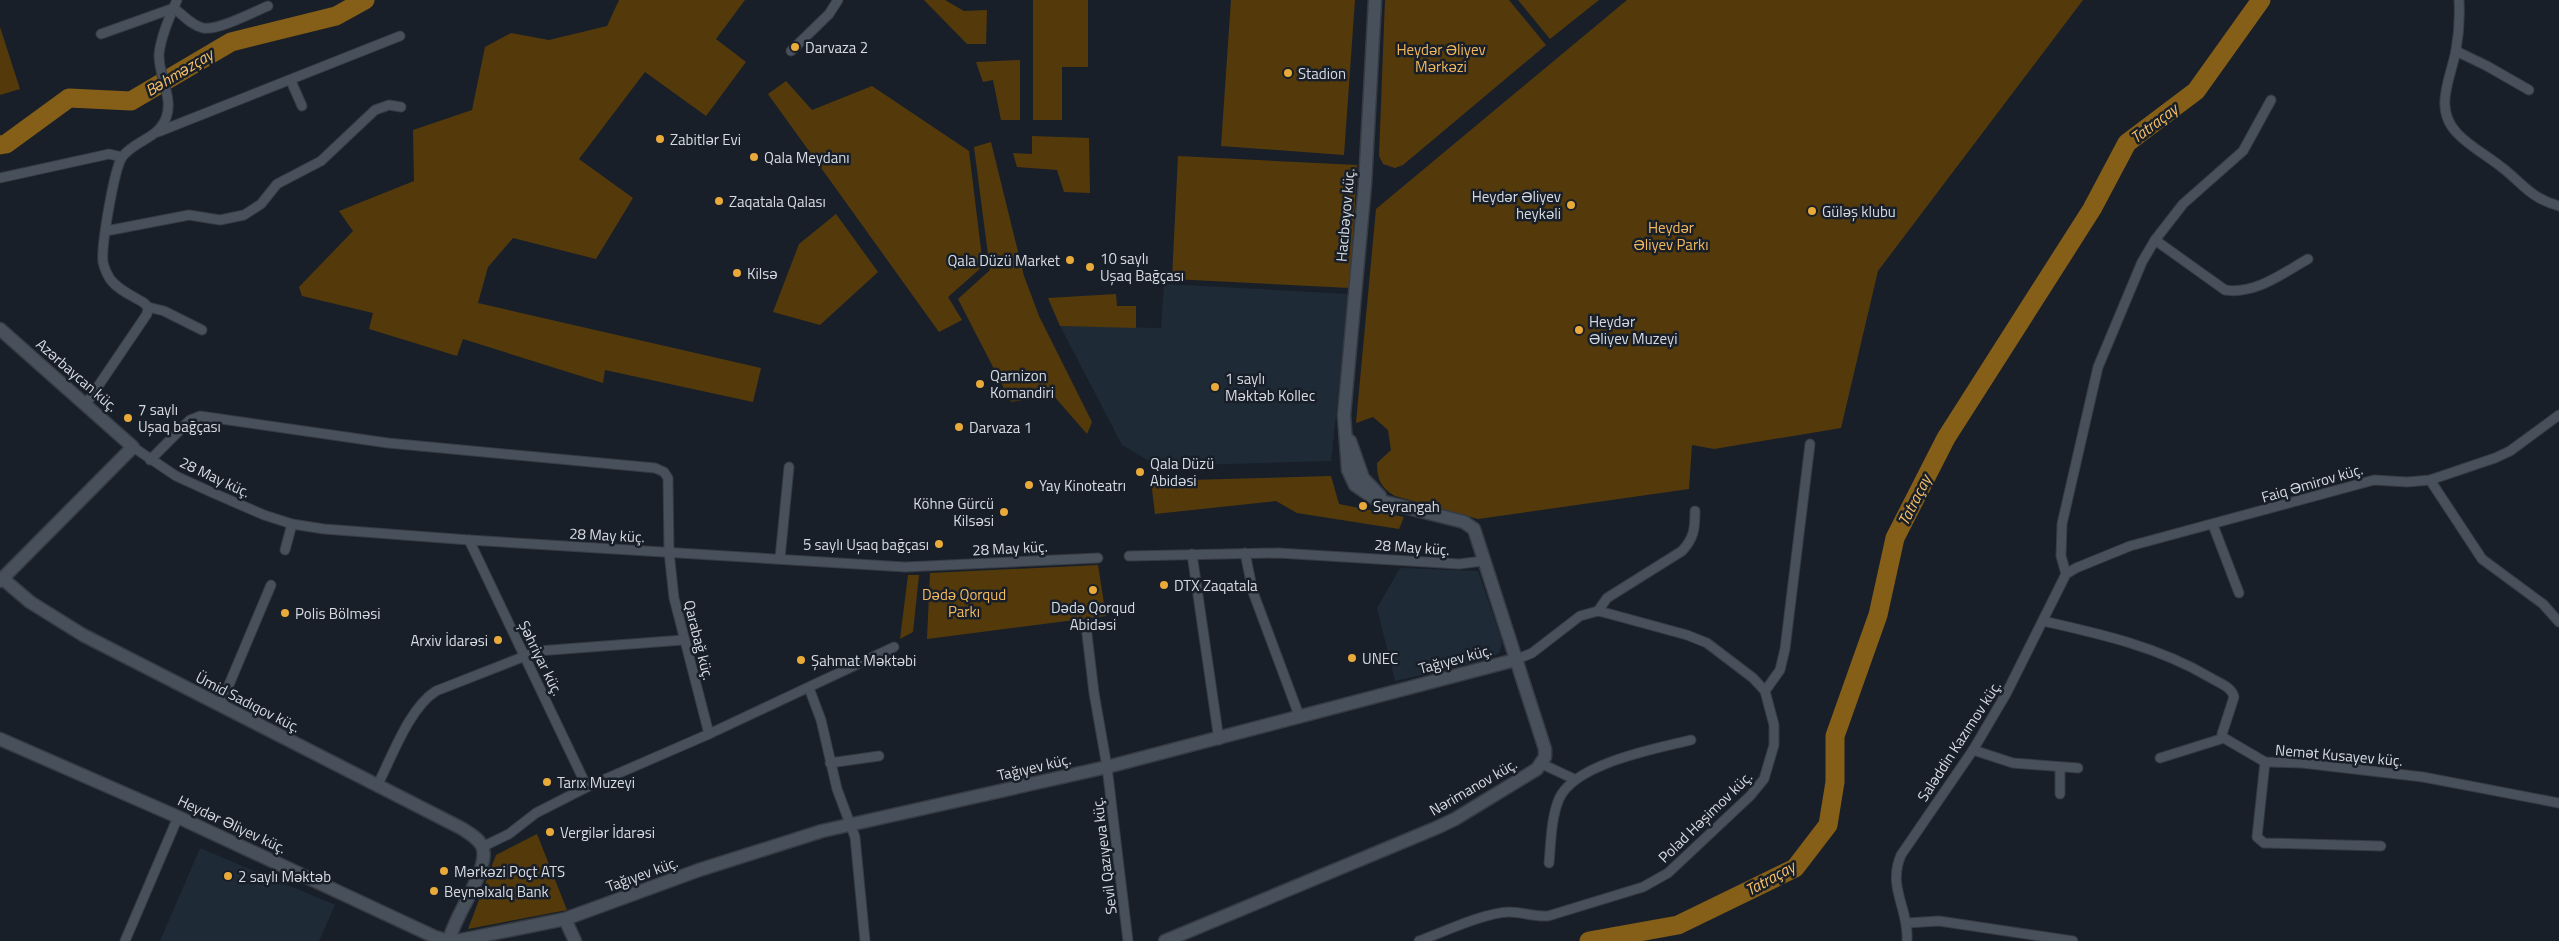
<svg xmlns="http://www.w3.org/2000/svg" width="2559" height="941" viewBox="0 0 2559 941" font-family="'Titillium Web',sans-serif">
<rect width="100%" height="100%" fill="#181f29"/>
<g fill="#1f2a37">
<polygon points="1164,284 1349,294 1331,461 1158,466 1122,445 1060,326 1161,328"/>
<polygon points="1400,568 1478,571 1501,638 1502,644 1499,653 1485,660 1395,681 1377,608"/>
<polygon points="200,848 335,905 319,941 160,941"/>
</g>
<g fill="#543a0b">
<polygon points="619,0 745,0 716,39 746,62 706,116 645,72 579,159 633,198 596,259 513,238 488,267 478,303 761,368 753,402 605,370 603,383 463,339 457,356 369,329 373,313 302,296 299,287 353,231 339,211 414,181 413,130 472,110 485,47 511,33 549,40 607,26"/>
<polygon points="924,0 945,0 964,11 987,10 986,44 967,44"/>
<polygon points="1033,0 1088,0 1088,67 1062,67 1062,120 1033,120"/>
<polygon points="1231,0 1355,0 1344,155 1221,146"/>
<polygon points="1385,0 1509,0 1546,45 1403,165 1395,168 1383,164 1379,156"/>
<polygon points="1518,0 1599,0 1550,39"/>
<path d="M1627,0H2083L1878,271L1841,428L1714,449L1692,445L1689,489L1478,519L1395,496C1381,488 1377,479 1377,463L1391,450L1388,430L1373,417L1356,423L1376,209Z"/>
<polygon points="0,27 20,89 0,95"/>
<polygon points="1020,60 1020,120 1001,120 993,80 983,82 976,62"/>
<polygon points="786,81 812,110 872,86 969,151 983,266 948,297 962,320 939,332 768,94"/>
<polygon points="1032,136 1089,138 1090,193 1064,192 1057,170 1017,167 1013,153 1032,154"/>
<polygon points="991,142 1024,276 1039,316 1092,422 1087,434 1053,395 1011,402 958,299 990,270 974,147"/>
<polygon points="1178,156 1357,165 1350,288 1172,279"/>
<polygon points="836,214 878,272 820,325 773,312 799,244"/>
<polygon points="1116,294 1117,306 1136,306 1136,328 1060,326 1048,298"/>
<polygon points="1331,476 1339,504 1404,517 1399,529 1297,513 1276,501 1155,514 1151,481"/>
<polygon points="1098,565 1106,616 927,639 930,573"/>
<polygon points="908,575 919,575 913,632 900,639"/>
<polygon points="537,834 567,910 468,929 496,855"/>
</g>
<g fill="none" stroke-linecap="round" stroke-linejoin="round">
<g stroke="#855e17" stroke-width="19">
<polyline points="0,145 6,144 69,98 131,101 231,42 336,16 365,0"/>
<polyline points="1589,941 1678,925 1795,868 1828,825 1835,782 1835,736 1878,615 1895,538 1946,438 2092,209 2127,143 2196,91 2261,0"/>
</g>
<defs>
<g id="street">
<path d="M2459,0C2460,17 2459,33 2456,50C2451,78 2433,108 2457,133C2469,146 2486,155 2500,166C2523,183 2528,197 2559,206"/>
<path d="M101,34L174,8C183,15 191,25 203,28C218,31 253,12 268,6"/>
<polyline points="791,51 829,14 838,0"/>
<polyline points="2456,51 2487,66 2529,90"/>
<polyline points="291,81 302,106"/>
<polyline points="158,132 400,36"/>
<polyline points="0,178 109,154 122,157"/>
<polyline points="106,231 189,215 220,220 244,215 261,204 277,184 321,161 375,110 389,105 401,107"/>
<path d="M2155,240L2225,290C2255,295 2283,273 2308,259"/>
<polyline points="148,307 164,311 202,330"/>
<path d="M86,404L147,314L148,307L144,303C133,296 118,290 110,279C107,274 104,267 103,262C101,246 114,170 122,157C135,140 158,139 166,118C174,98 158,75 159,54C161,36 170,16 177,0"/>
<polyline points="133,447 176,476 211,492 264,515 292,524 324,529 469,540 905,567 1098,558"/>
<polyline points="150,460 190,420 200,416 388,443 655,468 664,472 668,478 669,552 674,598 709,734"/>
<polyline points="2430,480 2482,559 2543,604 2559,622"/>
<polyline points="2213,525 2239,593"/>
<polyline points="469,540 587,787"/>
<polyline points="285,550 292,524"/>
<polyline points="1245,553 1253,592 1300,718"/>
<polyline points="1192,554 1219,740"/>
<polyline points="1129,556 1278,553 1459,564 1483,561"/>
<polyline points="780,558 789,467"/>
<polyline points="2066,574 2061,556 2062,524 2098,367 2142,262 2155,240 2183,204 2243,151 2271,100"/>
<path d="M1598,611L1607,598L1682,551C1694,538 1695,529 1695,511"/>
<path d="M2043,621C2101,634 2159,647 2211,678C2219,683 2232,687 2234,697L2222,734L2224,738L2265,762L2302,763L2423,777L2559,803"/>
<polyline points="1086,626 1094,693 1107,767 1128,941"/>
<polyline points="809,688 821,720 837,789 855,837 865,941"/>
<polyline points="1765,691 1780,670 1785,649 1810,444"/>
<polyline points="220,706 271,585"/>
<polyline points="1973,750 2013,763 2078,768"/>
<polyline points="2160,758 2224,738"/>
<polyline points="2265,762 2257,837 2264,843 2381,846"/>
<polyline points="830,763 879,756"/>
<polyline points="1542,764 1574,779"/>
<polyline points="2060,768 2060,794"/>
<path d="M377,786C392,757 409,708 436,691L538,651L683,640"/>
<polyline points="482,847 509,834 536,813 587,787 709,734 894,647"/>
<path d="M1549,863C1551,842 1551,818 1559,799C1574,764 1656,748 1691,740"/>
<polyline points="1907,923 1939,921 2073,941"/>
<polyline points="125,941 178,817"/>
<path d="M1419,941C1441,933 1486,912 1509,912C1522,912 1534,917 1548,916L1643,887L1668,873L1750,796L1764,779L1774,745V725L1765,691L1753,678L1707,643L1687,635L1610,614L1598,611L1580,616L1532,653L1515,660"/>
<path d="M1907,941C1909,908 1887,888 1901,855L1973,750L2006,694L2066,574L2076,568L2130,546L2374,480L2407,482L2430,480L2495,458L2510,451L2559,415"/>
</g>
<g id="secondary">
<polyline points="0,329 133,447 0,581"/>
<polyline points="1350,441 1363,478 1380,496"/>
<path d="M2,578L30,602L83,635L461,828C469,833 478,838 482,846C492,867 453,917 449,941"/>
<polyline points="0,739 178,817 435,937 449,941 461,940 565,919 575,941"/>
<polyline points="565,919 699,870 822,831 1107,767 1515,660"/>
<polyline points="1165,941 1436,828 1455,819 1537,769 1545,757 1545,749 1474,529 1464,522 1377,500 1355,485 1348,470 1344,415 1365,184 1375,0"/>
</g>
</defs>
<use href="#street" stroke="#363b43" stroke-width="11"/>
<use href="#secondary" stroke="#363b43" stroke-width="15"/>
<use href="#street" stroke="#48505b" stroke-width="9"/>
<use href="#secondary" stroke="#48505b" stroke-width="12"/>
</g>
<g fill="#eaaa39" stroke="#181f29" stroke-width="2">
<circle cx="795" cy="47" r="5"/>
<circle cx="1288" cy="73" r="5"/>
<circle cx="660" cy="139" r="5"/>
<circle cx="754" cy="157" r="5"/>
<circle cx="719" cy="201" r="5"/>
<circle cx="1571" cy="205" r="5"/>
<circle cx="1812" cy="211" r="5"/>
<circle cx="1070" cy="260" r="5"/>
<circle cx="1090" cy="267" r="5"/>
<circle cx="737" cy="273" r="5"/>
<circle cx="1579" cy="330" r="5"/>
<circle cx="980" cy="384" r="5"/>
<circle cx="1215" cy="387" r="5"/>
<circle cx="128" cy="418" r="5"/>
<circle cx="959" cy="427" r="5"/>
<circle cx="1140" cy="472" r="5"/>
<circle cx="1029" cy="485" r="5"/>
<circle cx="1363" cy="506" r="5"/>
<circle cx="1004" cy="512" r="5"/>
<circle cx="939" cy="544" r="5"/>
<circle cx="1164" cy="585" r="5"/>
<circle cx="1093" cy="590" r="5"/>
<circle cx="285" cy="613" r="5"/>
<circle cx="498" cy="640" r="5"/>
<circle cx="1352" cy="658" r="5"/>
<circle cx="801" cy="660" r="5"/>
<circle cx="547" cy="782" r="5"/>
<circle cx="550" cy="832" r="5"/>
<circle cx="444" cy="871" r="5"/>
<circle cx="228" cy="876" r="5"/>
<circle cx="434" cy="891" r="5"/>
</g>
<g text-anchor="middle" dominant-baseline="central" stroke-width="5" stroke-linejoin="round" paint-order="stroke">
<g font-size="15" fill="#d6dbe2" stroke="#181f29" text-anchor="start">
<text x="805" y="47">Darvaza 2</text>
<text x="1298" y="73">Stadion</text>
<text x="670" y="139">Zabitlər Evi</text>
<text x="764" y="157">Qala Meydanı</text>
<text x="1561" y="196" text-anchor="end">Heydər Əliyev<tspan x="1561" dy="17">heykəli</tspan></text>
<text x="729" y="201">Zaqatala Qalası</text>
<text x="1822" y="211">Güləş klubu</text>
<text x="1100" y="258">10 saylı<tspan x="1100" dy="17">Uşaq Bağçası</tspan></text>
<text x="1060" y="260" text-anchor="end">Qala Düzü Market</text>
<text x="747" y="273">Kilsə</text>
<text x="1589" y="321">Heydər<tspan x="1589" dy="17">Əliyev Muzeyi</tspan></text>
<text x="990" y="375">Qarnizon<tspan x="990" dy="17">Komandiri</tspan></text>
<text x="1225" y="378">1 saylı<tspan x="1225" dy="17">Məktəb Kollec</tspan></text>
<text x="138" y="409">7 saylı<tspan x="138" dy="17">Uşaq bağçası</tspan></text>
<text x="969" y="427">Darvaza 1</text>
<text x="1150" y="463">Qala Düzü<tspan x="1150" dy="17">Abidəsi</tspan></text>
<text x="1039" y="485">Yay Kinoteatrı</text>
<text x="994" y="503" text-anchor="end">Köhnə Gürcü<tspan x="994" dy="17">Kilsəsi</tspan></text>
<text x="1373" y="506">Seyrangah</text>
<text x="929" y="544" text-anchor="end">5 saylı Uşaq bağçası</text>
<text x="1174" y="585">DTX Zaqatala</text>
<text x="1093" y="607" text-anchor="middle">Dədə Qorqud<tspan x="1093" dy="17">Abidəsi</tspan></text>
<text x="295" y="613">Polis Bölməsi</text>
<text x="488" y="640" text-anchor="end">Arxiv İdarəsi</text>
<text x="1362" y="658">UNEC</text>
<text x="811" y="660">Şahmat Məktəbi</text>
<text x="557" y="782">Tarıx Muzeyi</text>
<text x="560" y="832">Vergilər İdarəsi</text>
<text x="454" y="871">Mərkəzi Poçt ATS</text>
<text x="238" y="876">2 saylı Məktəb</text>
<text x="444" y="891">Beynəlxalq Bank</text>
</g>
<g font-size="15" fill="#f3b95e" stroke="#181f29">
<text x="1441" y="49">Heydər Əliyev<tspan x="1441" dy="17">Mərkəzi</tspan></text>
<text x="1671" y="227">Heydər<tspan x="1671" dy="17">Əliyev Parkı</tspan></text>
<text x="964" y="594">Dədə Qorqud<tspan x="964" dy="17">Parkı</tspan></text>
</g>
<g font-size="15" fill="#d6dbe2" stroke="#181f29">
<text transform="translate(1345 215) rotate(-85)">Hacıbəyov küç.</text>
<text transform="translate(77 375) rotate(41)">Azərbaycan küç.</text>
<text transform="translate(215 477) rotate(25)">28 May küç.</text>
<text transform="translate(2312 483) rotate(-16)">Faiq Əmirov küç.</text>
<text transform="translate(607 535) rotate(3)">28 May küç.</text>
<text transform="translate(1412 547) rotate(4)">28 May küç.</text>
<text transform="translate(1010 548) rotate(-3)">28 May küç.</text>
<text transform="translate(699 640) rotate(76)">Qarabağ küç.</text>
<text transform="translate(541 658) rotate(64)">Şəhriyar küç.</text>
<text transform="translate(1455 659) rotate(-15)">Tağıyev küç.</text>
<text transform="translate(248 702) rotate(27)">Ümid Sadıqov küç.</text>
<text transform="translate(1959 741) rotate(-57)">Saləddin Kazımov küç.</text>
<text transform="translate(2339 755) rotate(5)">Nemət Kusayev küç.</text>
<text transform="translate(1034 767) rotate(-13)">Tağıyev küç.</text>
<text transform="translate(1473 787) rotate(-30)">Nərimanov küç.</text>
<text transform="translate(1705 817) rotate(-44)">Polad Həşimov küç.</text>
<text transform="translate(232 824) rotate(25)">Heydər Əliyev küç.</text>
<text transform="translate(1104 856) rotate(-97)">Sevil Qazıyeva küç.</text>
<text transform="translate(642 874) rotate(-20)">Tağıyev küç.</text>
</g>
<g font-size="16" font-style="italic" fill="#fac065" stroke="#181f29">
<text transform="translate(179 72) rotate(-31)">Bəhməzçay</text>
<text transform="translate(2154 123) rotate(-37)">Tatraçay</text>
<text transform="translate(1914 500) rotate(-63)">Tatraçay</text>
<text transform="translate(1770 878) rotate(-29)">Tatraçay</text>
</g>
</g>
</svg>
